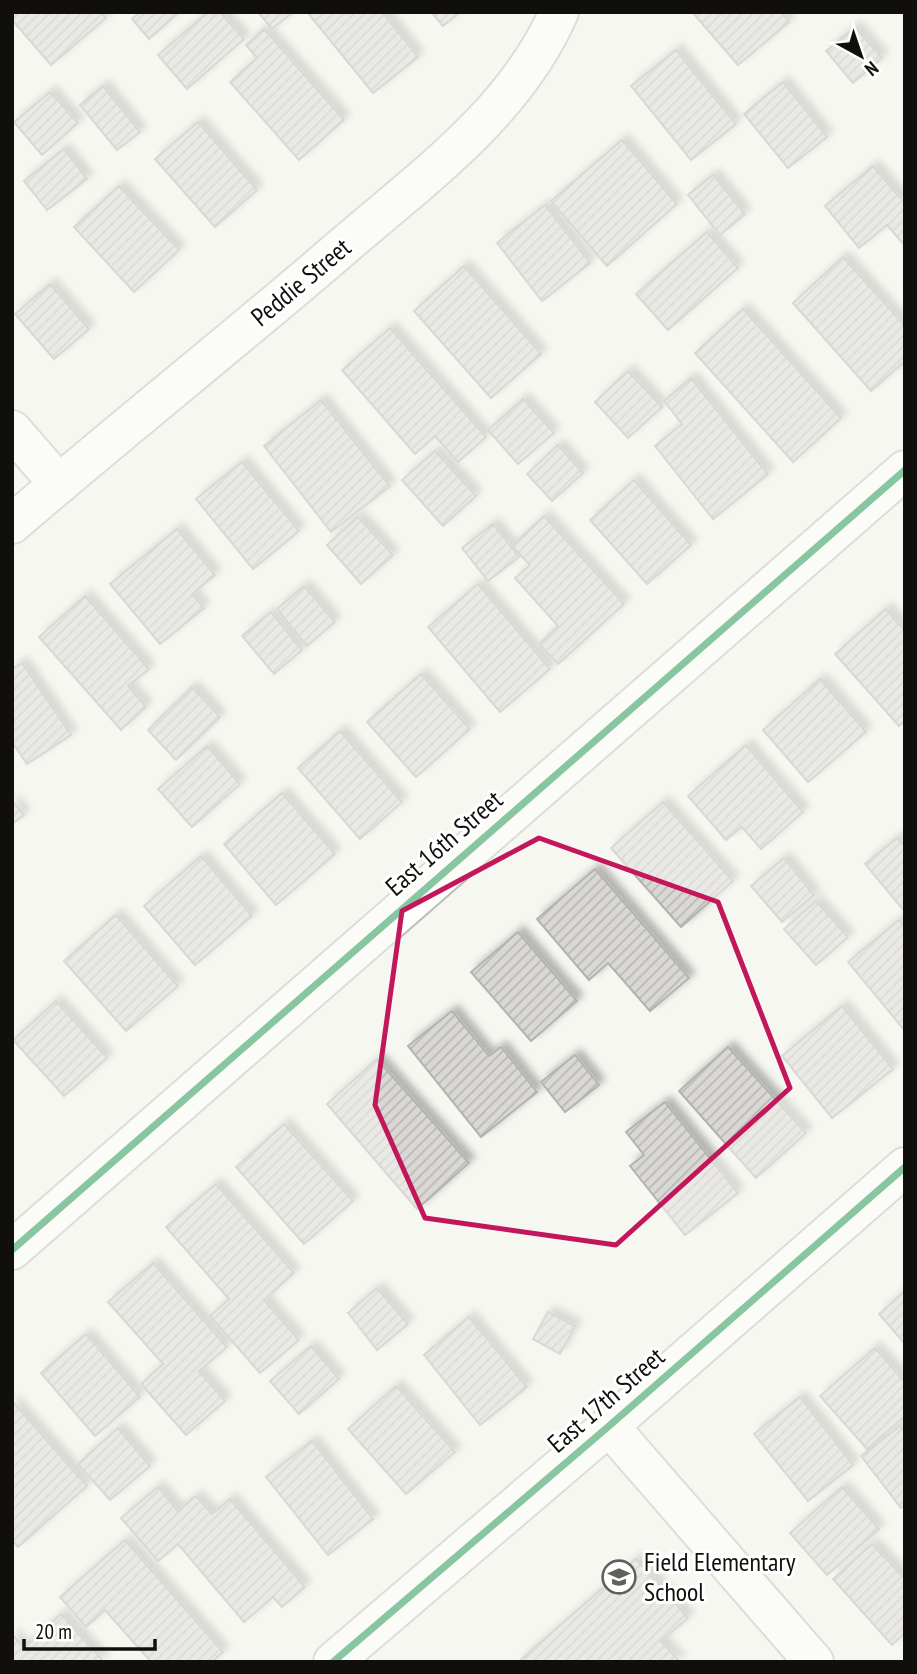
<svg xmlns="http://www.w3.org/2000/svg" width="917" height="1674" font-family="'PT Sans Narrow',sans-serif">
<defs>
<pattern id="building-hatch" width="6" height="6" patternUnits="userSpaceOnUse" patternTransform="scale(1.75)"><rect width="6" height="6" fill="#d9d8d5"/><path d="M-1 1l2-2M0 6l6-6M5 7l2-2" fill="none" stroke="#b9b8b6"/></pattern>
<filter id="shadow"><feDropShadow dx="6" dy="-6" stdDeviation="3.5" flood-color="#0004"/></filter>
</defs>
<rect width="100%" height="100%" fill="#f7f7f2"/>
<g fill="url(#building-hatch)" stroke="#b3b3af" stroke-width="2" filter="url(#shadow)">
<path d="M12 12H100L106 18 51 65 12 20Z"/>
<path d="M140 12H179L149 39 132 19Z"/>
<path d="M208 12H220L244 39 187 89 158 55Z"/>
<path d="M258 12H293L272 29Z"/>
<path d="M307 12H382L418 57 373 93Z"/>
<path d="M431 12H460L443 26Z"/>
<path d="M692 12H781L789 22 738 65Z"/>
<path d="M855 27 882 58 853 83 826 51Z"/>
<path d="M264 29 344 120 299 160 230 82 257 58 246 45Z"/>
<path d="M676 50 736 124 691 160 631 86Z"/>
<path d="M783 82 827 137 788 168 744 114Z"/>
<path d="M103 86 140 132 117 150 80 105Z"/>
<path d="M50 92 78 123 42 155 14 122Z"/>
<path d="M198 122 257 190 215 227 155 159Z"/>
<path d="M622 140 677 204 607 266 551 201Z"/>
<path d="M64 149 87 179 47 210 24 181Z"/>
<path d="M873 166 900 198 905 194V246L887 225 859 248 825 206Z"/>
<path d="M713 175 745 214 720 235 688 195Z"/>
<path d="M119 186 179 250 134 292 74 227Z"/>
<path d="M545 205 590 263 542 301 497 243Z"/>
<path d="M707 232 738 268 668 330 636 294Z"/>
<path d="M843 257 905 326V361L871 391 793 303Z"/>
<path d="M464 266 541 354 491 398 414 311Z"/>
<path d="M50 284 89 329 54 359 15 314Z"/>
<path d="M743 309 841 418 793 462 695 353Z"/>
<path d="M390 328 486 437 458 462 435 436 415 454 342 370Z"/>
<path d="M628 371 662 407 628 438 595 402Z"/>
<path d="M691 378 768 474 713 519 655 446 682 424 664 401Z"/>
<path d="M523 399 554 433 518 464 488 430Z"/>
<path d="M321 400 390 486 331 532 264 446Z"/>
<path d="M558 445 583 473 552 501 527 474Z"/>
<path d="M435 451 476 496 443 526 402 480Z"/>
<path d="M242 462 299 531 253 569 196 499Z"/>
<path d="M634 480 691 545 647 584 590 520Z"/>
<path d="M544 516 624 604 558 664 539 644 558 626 515 578 530 565 512 546Z"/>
<path d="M358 517 393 555 361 584 327 545Z"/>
<path d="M493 524 519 557 488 581 462 548Z"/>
<path d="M177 529 215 575 192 594 204 608 160 644 110 584Z"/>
<path d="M478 584 550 669 500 712 428 627Z"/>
<path d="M304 586 335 622 307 646 277 609Z"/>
<path d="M85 596 149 669 128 686 146 707 121 730 39 637Z"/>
<path d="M886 609 905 631V721L899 726 835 654Z"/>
<path d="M271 612 302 650 274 674 242 636Z"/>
<path d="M22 663 71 735 27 764 12 742V669Z"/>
<path d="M421 674 470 729 416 777 367 722Z"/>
<path d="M820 679 866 732 808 782 763 730Z"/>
<path d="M192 687 220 717 176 760 148 730Z"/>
<path d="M340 731 402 802 360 839 298 768Z"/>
<path d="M746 745 803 812 761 849 742 827 726 840 688 796Z"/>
<path d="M207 746 240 784 192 827 158 789Z"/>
<path d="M282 793 335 854 276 905 224 844Z"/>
<path d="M12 801 24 815 12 824Z"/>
<path d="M663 802 733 881 681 927 611 848Z"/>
<path d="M897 838 905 847V912L865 864Z"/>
<path d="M201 856 252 916 195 965 144 906Z"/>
<path d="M784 858 814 895 782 922 751 886Z"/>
<path d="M595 869 689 978 650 1011 608 963 589 980 537 919Z"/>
<path d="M816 901 848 937 816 965 784 929Z"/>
<path d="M116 915 178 986 126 1031 64 961Z"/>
<path d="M899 920 905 927V1031L848 962Z"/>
<path d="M518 932 577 1001 531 1041 471 972Z"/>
<path d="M56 1001 107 1058 64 1096 13 1040Z"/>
<path d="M842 1006 893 1069 832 1118 782 1056Z"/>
<path d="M452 1011 489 1056 501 1047 537 1092 481 1137 408 1046Z"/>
<path d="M728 1047 806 1133 756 1178 679 1091Z"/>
<path d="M575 1055 599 1085 565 1112 541 1082Z"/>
<path d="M377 1059 469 1163 417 1209 327 1104Z"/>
<path d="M665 1102 738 1193 685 1235 630 1166 644 1155 626 1132Z"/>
<path d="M284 1124 353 1201 304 1244 236 1167Z"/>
<path d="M216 1184 294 1273 264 1300 299 1340 260 1373 210 1316 229 1299 166 1227Z"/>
<path d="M153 1263 227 1347 199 1371 225 1401 186 1435 141 1384 163 1364 108 1302Z"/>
<path d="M377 1288 408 1324 377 1350 348 1313Z"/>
<path d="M905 1291V1344L879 1314Z"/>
<path d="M548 1312 575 1326 560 1354 533 1339Z"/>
<path d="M469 1317 527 1387 480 1425 424 1355Z"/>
<path d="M86 1334 140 1397 95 1436 41 1373Z"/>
<path d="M311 1346 339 1379 299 1414 270 1381Z"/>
<path d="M875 1348 905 1382V1416L867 1449 820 1396Z"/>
<path d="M396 1386 455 1452 406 1494 348 1429Z"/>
<path d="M800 1397 853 1465 808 1501 754 1434Z"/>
<path d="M12 1401 87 1486 18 1547 12 1540Z"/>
<path d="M900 1426 905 1432V1505L901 1508 861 1456Z"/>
<path d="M118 1428 150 1466 110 1500 78 1464Z"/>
<path d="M312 1441 373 1519 328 1555 266 1477Z"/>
<path d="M158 1487 178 1511 196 1496 212 1514 230 1499 305 1587 282 1607 273 1597 244 1622 178 1544 158 1561 121 1518Z"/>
<path d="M842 1487 879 1529 827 1575 790 1533Z"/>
<path d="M125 1540 223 1652 212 1662H151L105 1610 86 1627 60 1597Z"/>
<path d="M872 1544 905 1579V1633L892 1645 833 1579Z"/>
<path d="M636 1559 688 1618 661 1641 680 1662H518Z"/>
<path d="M61 1614 104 1662H12V1634L24 1648Z"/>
</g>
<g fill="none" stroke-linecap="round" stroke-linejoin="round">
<defs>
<g id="minor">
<path d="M12 430 59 484"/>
<path d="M12 524C122 429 236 339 346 244 425 176 516 111 559 12"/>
<path d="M12 1250 905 470"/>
<path d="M609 1426 814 1662"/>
<path d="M333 1662 609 1426 905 1167"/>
</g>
</defs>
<use href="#minor" stroke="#bdbdb9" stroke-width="42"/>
<use href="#minor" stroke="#fefefd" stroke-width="38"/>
<defs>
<g id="cycleway">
<path d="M12 1250 905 470"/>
<path d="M333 1662 609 1426 905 1167"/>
</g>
</defs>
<use href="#cycleway" stroke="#fff" stroke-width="11"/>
<use href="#cycleway" stroke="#00873e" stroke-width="7"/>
</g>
<path d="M0 0H917V1674H0ZM539 838 718 902 790 1088 616 1245 425 1218 375 1105 402 911Z" fill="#f7f7f2" fill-opacity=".55" fill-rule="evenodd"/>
<path fill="none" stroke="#c2185b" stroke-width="5" stroke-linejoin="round" d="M539 838 718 902 790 1088 616 1245 425 1218 375 1105 402 911Z"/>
<defs>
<symbol id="school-ring" viewBox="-11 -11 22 22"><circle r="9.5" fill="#fff" stroke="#61605c" stroke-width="1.5"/><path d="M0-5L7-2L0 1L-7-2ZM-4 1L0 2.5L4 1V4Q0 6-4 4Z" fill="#61605c"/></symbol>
</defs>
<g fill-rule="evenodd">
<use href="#school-ring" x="600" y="1558" width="38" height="38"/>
</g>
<g text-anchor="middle" stroke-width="6" stroke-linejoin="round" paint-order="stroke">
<g font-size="26" fill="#100f0c" stroke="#fff">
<text transform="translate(301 282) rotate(-40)" y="9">Peddie Street</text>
<text transform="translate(444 843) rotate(-41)" y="9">East 16th Street</text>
<text transform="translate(606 1400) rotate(-41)" y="9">East 17th Street</text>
</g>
<g font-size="26" fill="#100f0c" stroke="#fff" text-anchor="start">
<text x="644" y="1571">Field Elementary<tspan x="644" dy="30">School</tspan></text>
</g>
</g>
<rect width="917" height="1674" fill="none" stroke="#100f0c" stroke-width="28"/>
<g transform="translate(861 56) rotate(140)" stroke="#ffffff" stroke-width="5" paint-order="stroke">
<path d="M0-5L12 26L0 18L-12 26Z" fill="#100f0c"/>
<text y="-10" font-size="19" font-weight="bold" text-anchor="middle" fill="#100f0c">N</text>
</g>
<path d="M24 1639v10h131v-10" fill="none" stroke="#100f0c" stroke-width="3.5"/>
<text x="35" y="1639" font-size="21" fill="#100f0c" stroke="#ffffff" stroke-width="5" paint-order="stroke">20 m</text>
</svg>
